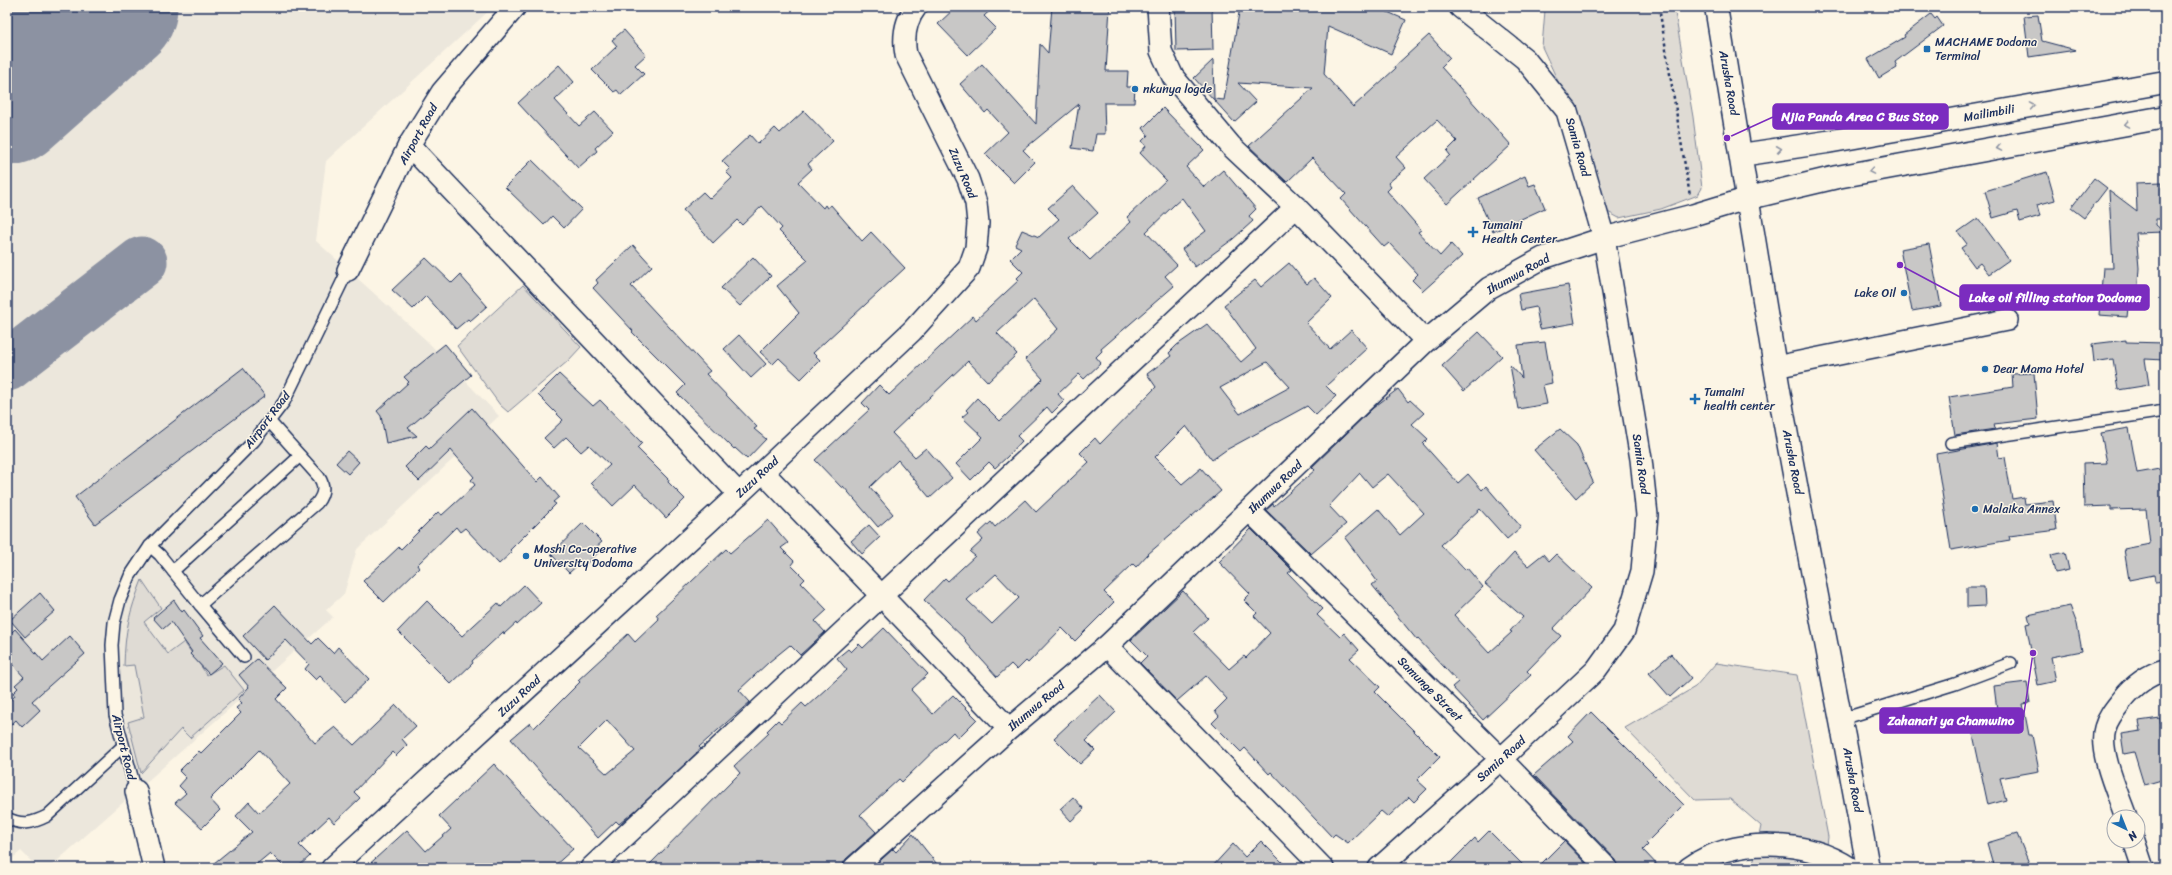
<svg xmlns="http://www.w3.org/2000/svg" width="2172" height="875" font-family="Sriracha,sans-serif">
<rect width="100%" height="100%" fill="#fcf5e5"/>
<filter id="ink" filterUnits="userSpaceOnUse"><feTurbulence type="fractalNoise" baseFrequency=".025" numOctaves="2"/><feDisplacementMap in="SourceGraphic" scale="8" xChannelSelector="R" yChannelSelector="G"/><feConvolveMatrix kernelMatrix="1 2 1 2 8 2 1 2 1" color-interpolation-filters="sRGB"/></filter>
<g filter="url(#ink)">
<path fill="#ece7dc" d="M7 7H493L326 161 316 241 427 341 499 416 357 549 344 594 326 610 333 617 49 868H38L21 851 7 863Z"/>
<g fill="#dfdbd4" stroke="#7d8599">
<path d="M1547 7H1674L1693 117 1702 188 1698 195 1661 209 1619 218 1606 211 1582 133 1542 47 1545 10Z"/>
<path d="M523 285 581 347 568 361 508 412 500 405 457 346Z"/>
<path d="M142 580 161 608 144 622 168 654 184 642 207 675 224 665 244 690 190 738 181 729 141 773 128 722 144 717 134 665 124 666C125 630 129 613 142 580Z"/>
<path d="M1716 663 1797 675 1828 837 1825 864 1830 868H1747L1753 864 1761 826 1730 799 1695 800 1625 728 1695 687Z"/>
</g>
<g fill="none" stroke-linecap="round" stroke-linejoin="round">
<path stroke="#8c92a2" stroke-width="51" d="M7 366 142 262"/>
<path stroke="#8c92a2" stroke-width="129" d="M7 101 113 7"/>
</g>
<g fill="#c8c7c6" stroke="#1b2f5e" fill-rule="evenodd">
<path d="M956 7H994L984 16 996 28 968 55 938 24Z"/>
<path d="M1052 7H1110L1106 71H1128L1127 87H1135L1134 103H1104L1105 134H1096L1093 151 1072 148 1079 104 1023 150 1035 162 1014 183 985 154 1008 132 988 110 985 113 960 84 982 64 1036 124 1040 44 1048 53Z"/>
<path d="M1175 7H1212L1213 50 1176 51Z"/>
<path d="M1240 7H1376L1406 20 1391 54 1328 26 1324 74 1353 107 1395 69 1394 67 1429 35 1450 58 1441 67 1511 145 1447 204 1424 179 1450 155 1447 151 1457 141 1437 120 1396 157 1406 168 1388 183 1391 187 1387 191 1421 230 1418 232 1440 256 1451 244 1462 256 1423 291 1412 280 1418 274 1389 243 1384 247 1357 217 1341 199 1346 194 1312 158 1287 182 1249 146 1313 88 1238 83 1256 102 1234 122 1194 78 1213 60 1214 99 1224 100Z"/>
<path d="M1931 14 1935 19 1937 17 1943 26 1895 62 1897 67 1879 78 1868 59 1905 37 1904 35Z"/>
<path d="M2038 15 2042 41 2076 50 2029 57 2024 16Z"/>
<path d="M624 30 646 55 635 65 644 74 621 95 617 90 614 92 592 70 617 46 612 40Z"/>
<path d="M559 65 574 82 555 100 579 126 595 112 613 131 595 148 597 151 578 168 518 103Z"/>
<path d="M1163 108 1204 150 1186 167 1204 187 1223 170 1256 209 1249 216 1253 221 1233 239 1195 267 1182 249 1206 231 1182 198 1174 205 1146 232 1177 265 1165 276 1174 286 1101 349 1102 351 1096 357 1101 363 1084 379 1079 374 1058 394 1064 401 1052 413 1047 407 1017 436 1022 441 1007 457 995 468 989 462 971 480 956 464 983 437 962 417 968 412 966 410 977 398 1000 421 1043 379 1025 359 1058 329 1034 299 997 333 1017 354 988 382 968 361 892 433 915 457 926 448 952 478 930 498 898 460 870 487 893 514 878 527 843 486 842 488 815 460 869 410 862 403 879 385 889 395 973 316 976 320 1019 280 1017 278 1023 272 1010 259 1021 248 1015 245 1022 230 1039 237 1059 219 1048 208 1073 186 1098 213 1069 239 1090 260 1131 222 1127 217 1166 180 1140 153 1146 146 1142 141 1148 135 1143 128Z"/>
<path d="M804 111 833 141 808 164 812 169 798 182 823 208 825 205 827 208 831 205 862 241 871 232 905 268 813 353 820 360 801 379 779 358 773 364 760 352 799 313 777 286 808 260 779 231 782 228 762 206 742 225 737 220 713 243 683 210 703 192 710 199 732 178 726 172 730 169 722 161 750 135 758 144 775 128 780 133Z"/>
<path d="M532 160 582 209 564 228 552 216 544 225 505 187Z"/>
<path d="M2047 172 2055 200 2037 205 2040 216 2020 222 2017 211 1993 218 1985 191Z"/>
<path d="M1525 176 1529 186 1535 184 1545 208 1493 232 1478 198Z"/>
<path d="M2094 178 2107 188 2084 218 2071 208Z"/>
<path d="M2162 182V187H2165V219H2156V225L2164 232 2136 233 2139 268 2137 298H2129L2127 317 2099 315 2103 268H2113L2109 190 2137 211 2136 183Z"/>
<path d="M1978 218 2009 260 1989 274 1980 263 1975 267 1961 248 1967 244 1958 232Z"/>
<path d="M1929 244 1941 306 1912 311 1900 249Z"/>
<path d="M633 245 652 266 631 286 710 371 706 374 757 427 754 429 766 439 747 459 735 448 734 449 677 393 685 385 632 332 633 331 593 288 598 283 596 280Z"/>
<path d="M753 257 771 276 740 306 721 288Z"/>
<path d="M426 258 452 283 460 275 487 306 470 321 468 319 456 329 426 296 413 309 392 290Z"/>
<path d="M1289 263 1307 284 1314 278 1332 298 1306 323 1330 349 1351 330 1367 348 1326 386 1336 396 1316 415 1307 406 1226 450 1212 460 1186 426 1155 457 1182 484 1201 468 1221 491 1148 554 1136 567 1133 564 1104 592 1114 602 1075 641 1062 628 1028 663 1026 661 1017 670 1011 664 997 677 965 641 966 640 924 600 945 578 948 581 975 556 970 552 983 540 978 534 991 522 995 527 1025 500 1036 512 1089 462 1080 453 1095 438 1100 444 1156 387 1147 374 1171 356 1169 353 1177 345 1207 324 1241 362 1256 349 1224 305 1255 280 1261 287ZM1267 362 1290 387 1240 414 1220 388ZM996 574 1019 598 992 624 967 600Z"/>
<path d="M1568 285 1575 323 1540 329 1536 307 1521 310 1518 294Z"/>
<path d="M1479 332 1502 356 1464 391 1442 366Z"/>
<path d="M739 335 766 364 751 378 724 349Z"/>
<path d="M2126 340V342L2165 343 2164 360 2145 359 2149 385 2118 390 2113 359 2094 362 2092 344Z"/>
<path d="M1545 342 1552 383 1543 385 1547 404 1518 409 1510 365 1522 378 1518 345Z"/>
<path d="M445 344 471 375 408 428 417 436 386 443 381 416 377 411 409 382 404 377Z"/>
<path d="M243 368 265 396 95 524 75 497Z"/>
<path d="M2034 373 2038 419 1994 424 1995 429 1955 435 1949 397 2013 387 2012 374Z"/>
<path d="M559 374 593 406 600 400 642 443 637 448 669 480 668 482 685 499 666 518 635 485 613 506 591 483 610 465 589 445 581 452 566 437 554 448 544 438 563 420 538 395Z"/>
<path d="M1398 389 1408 402 1410 400 1424 413 1412 424 1428 439 1423 444 1458 483 1468 474 1482 490 1486 486 1521 527 1507 539 1480 509 1441 545 1465 570 1467 568 1483 587 1454 615 1489 653 1512 632 1510 631 1523 617 1485 584 1514 553 1528 566 1543 554 1549 561 1556 554 1592 588 1553 629 1561 636 1527 671 1531 675 1483 720 1452 687 1458 682 1418 639 1417 640 1372 585 1377 581 1345 538 1378 509 1400 535 1424 513 1388 474 1372 487 1360 473 1329 506 1346 524 1311 554 1266 510 1273 504 1274 506 1315 470 1312 467 1373 408Z"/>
<path d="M472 408 537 482 542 477 559 497 553 502 556 504 510 550 512 552 499 564 465 528 460 532 456 527 417 565 419 568 384 602 363 581 399 547 401 549 438 512 442 515 475 485 471 480 474 477 451 450 419 481 405 467 426 446 429 449Z"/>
<path d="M2129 428 2137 473 2165 468V581L2155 582 2154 575 2129 580 2124 549 2150 544 2146 509 2111 510V506L2084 507 2083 464 2107 463 2101 433Z"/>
<path d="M1560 429 1577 445 1593 482 1576 498 1534 450Z"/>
<path d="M1997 443 1999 458 2005 457 2012 499 2024 497 2025 504 2053 501 2057 530 2009 536 2010 540 1951 550 1936 454Z"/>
<path d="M347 451 359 462 348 474 336 463Z"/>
<path d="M768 520 788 543 781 548 794 561 791 565 805 579 801 583 827 610 815 621 825 632 800 655 790 645 769 662 739 690 750 702 718 730 699 747 701 749 636 810 619 824 616 821 598 838 511 739 530 723 534 728 580 682 578 680 628 634 635 642 659 619 656 615 726 549 730 553ZM607 720 635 751 607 774 579 748Z"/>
<path d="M583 523 602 542 595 548 599 552 586 564 582 561 569 573 551 554Z"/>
<path d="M869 525 880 537 862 554 851 541Z"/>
<path d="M1251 529 1292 570 1288 573 1323 609 1317 615 1340 637 1344 633 1359 650 1350 658 1380 687 1375 692 1440 757 1417 780 1427 789 1414 802 1409 797 1388 817 1381 811 1348 843 1335 834 1332 837 1271 772 1269 774 1245 748 1241 752 1212 723 1219 716 1215 711 1227 699 1206 676 1177 701 1140 663 1147 656 1131 640 1183 591 1208 618 1193 632 1229 669 1244 656 1246 658 1270 633 1254 616 1257 613 1244 600 1250 594 1219 562Z"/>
<path d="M2065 552 2069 570 2055 573 2051 555Z"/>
<path d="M524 585 541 603 517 625 516 623 504 634 503 632 472 661 473 663 451 684 398 631 427 601 462 636 498 603 501 607Z"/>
<path d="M1967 587H1984L1985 606 1967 607Z"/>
<path d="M40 593 55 611 25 637 10 620Z"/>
<path d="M174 600 182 612 184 610 203 636 200 638 222 663 209 674 190 654 192 652 171 622 163 629 153 618Z"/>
<path d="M275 605 312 644 318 638 333 653 338 647 369 679 345 702 320 676 316 680 305 669 309 664 286 640 265 660 243 636Z"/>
<path d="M2070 606 2077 624 2082 651 2051 657 2056 681 2038 685 2026 624 2030 623 2028 615Z"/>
<path d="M884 628 928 674 911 690 933 714 953 695 977 719 958 738 953 732 902 782 899 779 860 815 876 832 846 859 842 868H646L740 773 734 766 769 733 767 731 778 720 781 723 802 703 806 707 847 670 837 658 848 649 851 652 859 644 863 648Z"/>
<path d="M15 629 43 661 70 636 85 654 32 701 40 710 22 727 16 720 7 728V703L15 696 13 693 18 688 15 685 24 677 7 658V637Z"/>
<path d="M1671 654 1691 678 1670 697 1649 673Z"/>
<path d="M257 659 287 688 276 699 315 743 335 727 354 745 396 705 416 726 402 739 407 745 396 756 392 752 354 792 360 798 334 823 329 817 299 845 310 856 297 868H285L270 853 252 868H208L252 832 236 816 249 802 259 813 290 784 259 750 210 799 220 810 202 828 175 803 186 793 179 786 186 778 179 771 199 751 201 753 241 713 236 708 242 703 238 699 249 687 239 675Z"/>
<path d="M2027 682 2030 703 2023 704 2029 735H2032L2039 771 2000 778 2006 800 1988 805 1971 725 1998 718 1994 686Z"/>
<path d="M1100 695 1116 712 1086 741 1095 750 1080 764 1054 738Z"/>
<path d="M1591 712 1684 805 1646 843 1648 845 1643 850 1660 868H1619L1616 860 1534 775 1573 741 1568 736Z"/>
<path d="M2160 718 2162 733H2165V779L2144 785 2134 752 2124 754 2121 734 2141 731 2139 721Z"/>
<path d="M494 764 573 849 552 868H365L407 830 426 851 451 829 439 816Z"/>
<path d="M1073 797 1084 809 1071 821 1060 809Z"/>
<path d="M1489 831 1526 868H1445L1475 838 1478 842Z"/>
<path d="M913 834 940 868H872L893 849 896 852Z"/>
<path d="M2017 834 2031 868H1994L1987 843Z"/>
<path d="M1261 841 1288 868H1211L1233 844 1245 857Z"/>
<path d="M1564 841 1590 868H1537Z"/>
</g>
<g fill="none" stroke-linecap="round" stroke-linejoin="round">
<defs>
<g id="lane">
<path d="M1951 443 2165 411"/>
<path d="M150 546 160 555 200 605 317 503C324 494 325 486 319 477L269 421"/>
<path d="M173 571 300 456"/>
<path d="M200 605 244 657"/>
<path d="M1842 719 1955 684 2011 663"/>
<path d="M136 791 115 715 112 645 114 623 120 600 130 576 150 546 254 441 284 402 348 270"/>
<path d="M7 818C22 826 33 823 47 816L123 746"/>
</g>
<g id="street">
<path d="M1158 7 1161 51 1173 77 1231 146 1296 207 1426 341"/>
<path d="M409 145 739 494"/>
<path d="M348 270 409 145 442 92 515 7"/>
<path d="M1775 367 2007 320"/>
<path d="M763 472 1009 729"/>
<path d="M1250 511 1501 759 1607 868"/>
<path d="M1107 646 1323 868"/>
<path d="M136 791 154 868"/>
<path d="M2126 817C2118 794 2098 751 2105 728 2108 717 2116 708 2123 699 2133 686 2149 674 2165 670"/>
<path d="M2134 841 2143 868"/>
<path d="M332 868 739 494 912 331 969 268 976 248 978 223 976 203 968 179 906 55C903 38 905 21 916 7"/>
<path d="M591 868 1296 207"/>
<path d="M854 868 1009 729 1107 646 1426 341 1489 288 1543 258 1604 238 1693 215 1749 198"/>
<path d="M1379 868 1501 759 1596 670 1624 631 1642 571 1647 515 1641 459 1604 238 1567 111 1525 59 1460 7"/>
<path d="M1689 868C1733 837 1805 838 1850 868"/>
</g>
<g id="secondary">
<path d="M1741 155 1827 142 2165 82"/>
<path d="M1749 198 1837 177 2165 117"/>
</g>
<path id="highway" d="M1716 7C1736 127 1755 247 1775 367 1803 534 1839 701 1868 868"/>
</defs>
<use href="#lane" stroke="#1b2f5e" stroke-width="14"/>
<use href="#street" stroke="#1b2f5e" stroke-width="24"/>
<use href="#secondary" stroke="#1b2f5e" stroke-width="25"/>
<use href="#highway" stroke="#1b2f5e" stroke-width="25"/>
<path stroke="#1b2f5e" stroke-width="2.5" stroke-dasharray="3 3" stroke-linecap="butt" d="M1659 7 1690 196"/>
<use href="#lane" stroke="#fcf5e5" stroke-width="11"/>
<use href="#street" stroke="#fcf5e5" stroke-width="21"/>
<use href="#secondary" stroke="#fcf5e5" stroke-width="22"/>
<use href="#highway" stroke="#fcf5e5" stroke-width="22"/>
</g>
<defs><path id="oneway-chevron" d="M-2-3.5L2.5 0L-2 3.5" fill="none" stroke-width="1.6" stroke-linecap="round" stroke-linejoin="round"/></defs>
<g stroke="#8c92a2">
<use href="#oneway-chevron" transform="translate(2032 106) rotate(-10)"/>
<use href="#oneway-chevron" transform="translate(2127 124) rotate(170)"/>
<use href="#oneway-chevron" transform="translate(1999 148) rotate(170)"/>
<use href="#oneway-chevron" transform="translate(1779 149) rotate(-8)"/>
<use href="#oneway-chevron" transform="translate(1871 171) rotate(170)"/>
</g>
</g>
<g fill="#1f6fb2" stroke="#fcf5e5" stroke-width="1.5">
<rect x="1923" y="45" width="8" height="8" rx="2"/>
<circle cx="1135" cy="89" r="4"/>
<path d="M1471 226h4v4h4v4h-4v4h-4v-4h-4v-4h4z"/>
<circle cx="1904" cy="293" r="4"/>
<circle cx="1985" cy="369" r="4"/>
<path d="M1693 393h4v4h4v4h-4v4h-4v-4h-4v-4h4z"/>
<circle cx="1975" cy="509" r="4"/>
<circle cx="526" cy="556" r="4"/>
</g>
<g text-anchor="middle" stroke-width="3" stroke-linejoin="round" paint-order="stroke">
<g font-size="12" fill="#1b2f5e" stroke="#fcf5e5" text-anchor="start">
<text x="1935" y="46">MACHAME Dodoma<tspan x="1935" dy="14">Terminal</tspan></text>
<text x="1143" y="93">nkunya logde</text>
<text x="1482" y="229">Tumaini<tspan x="1482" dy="14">Health Center</tspan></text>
<text x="1896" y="297" text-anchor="end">Lake Oil</text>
<text x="1993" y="373">Dear Mama Hotel</text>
<text x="1704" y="396">Tumaini<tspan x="1704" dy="14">health center</tspan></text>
<text x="1983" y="513">Malaika Annex</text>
<text x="534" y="553">Moshi Co-operative<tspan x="534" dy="14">University Dodoma</tspan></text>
</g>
<g font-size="12" fill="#1b2f5e" stroke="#fcf5e5">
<text transform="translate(1729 83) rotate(80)" y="4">Arusha Road</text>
<text transform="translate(1989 113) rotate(-10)" y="4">Mailimbili</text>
<text transform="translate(418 134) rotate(-61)" y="4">Airport Road</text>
<text transform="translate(1578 147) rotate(74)" y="4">Samia Road</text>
<text transform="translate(963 173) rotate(67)" y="4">Zuzu Road</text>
<text transform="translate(1518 274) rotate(-29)" y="4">Ihumwa Road</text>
<text transform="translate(267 420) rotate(-53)" y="4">Airport Road</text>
<text transform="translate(1793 462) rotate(79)" y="4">Arusha Road</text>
<text transform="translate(1641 464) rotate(82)" y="4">Samia Road</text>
<text transform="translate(757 477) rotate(-43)" y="4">Zuzu Road</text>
<text transform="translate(1275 487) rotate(-44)" y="4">Ihumwa Road</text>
<text transform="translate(1430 689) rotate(45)" y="4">Samunge Street</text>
<text transform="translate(519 696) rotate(-43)" y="4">Zuzu Road</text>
<text transform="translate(1036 706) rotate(-40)" y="4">Ihumwa Road</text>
<text transform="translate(124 747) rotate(76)" y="4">Airport Road</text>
<text transform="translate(1501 759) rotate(-42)" y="4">Samia Road</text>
<text transform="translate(1853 780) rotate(80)" y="4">Arusha Road</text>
</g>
</g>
<path fill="none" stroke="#7b2cbf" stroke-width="1.5" d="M1727 138L1773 117M1900 265L1960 297M2033 653L2023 720"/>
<g fill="#7b2cbf" stroke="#fcf5e5" stroke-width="1.5">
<circle cx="1727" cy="138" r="4"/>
<circle cx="1900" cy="265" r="4"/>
<circle cx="2033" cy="653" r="4"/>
</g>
<g fill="#7b2cbf" stroke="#7b2cbf" stroke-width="1.5">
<rect x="1773" y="104" width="175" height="25" rx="4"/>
<rect x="1960" y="285" width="189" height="25" rx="4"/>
<rect x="1880" y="708" width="143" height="25" rx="4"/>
</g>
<g font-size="13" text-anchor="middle" font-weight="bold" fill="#fff">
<text x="1860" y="121">Njia Panda Area C Bus Stop</text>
<text x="2055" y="302">Lake oil filling station Dodoma</text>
<text x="1951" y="725">Zahanati ya Chamwino</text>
</g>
<rect width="2172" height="875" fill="none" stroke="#fcf5e5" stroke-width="24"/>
<rect x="12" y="12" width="2148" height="851" fill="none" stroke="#1b2f5e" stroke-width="1.5" filter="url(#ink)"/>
<g transform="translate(2126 829) rotate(137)"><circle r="19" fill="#fcf5e5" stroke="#a2a6af"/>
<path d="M0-3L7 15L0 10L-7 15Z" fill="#1f6fb2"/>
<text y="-6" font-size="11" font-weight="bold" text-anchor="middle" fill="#1b2f5e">N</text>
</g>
</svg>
